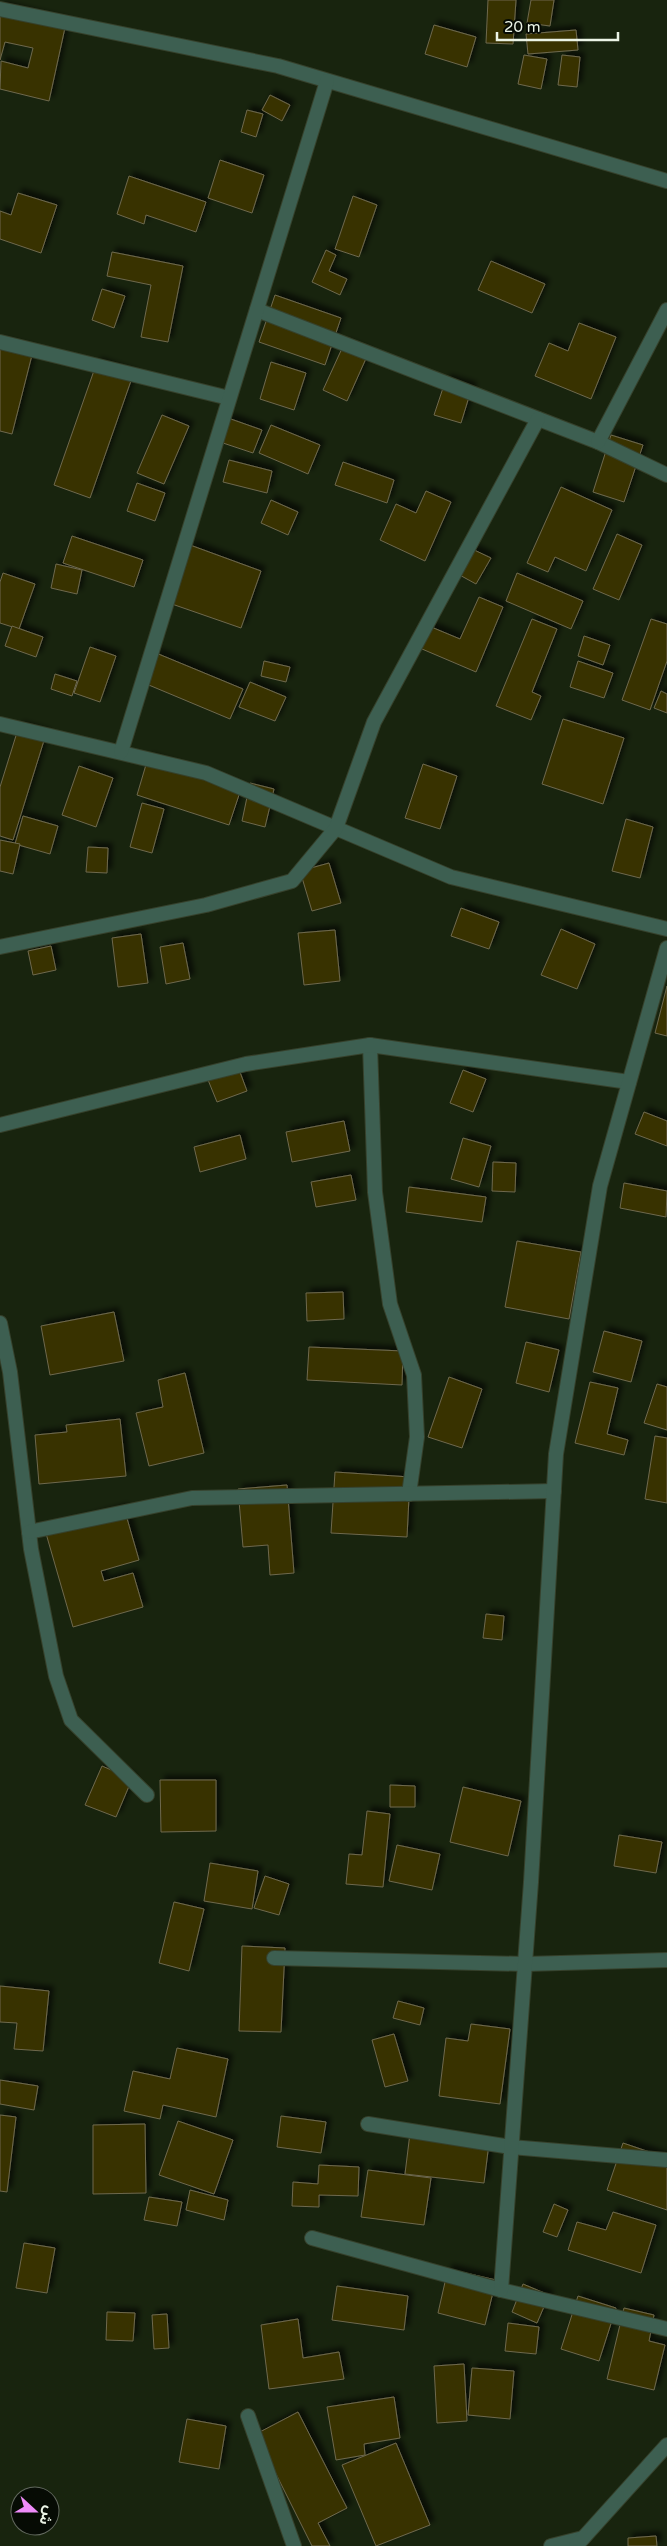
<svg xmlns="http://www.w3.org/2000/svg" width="667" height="2546" font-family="'Varela Round','Noto Sans Arabic',sans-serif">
<defs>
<filter id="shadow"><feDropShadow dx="4.5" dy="-4.5" stdDeviation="2.5" flood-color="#0009"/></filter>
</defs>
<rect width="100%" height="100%" fill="#18240e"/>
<g fill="#383002" stroke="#6e694d" filter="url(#shadow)">
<path d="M488 0H516L513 44 486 43Z"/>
<path d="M531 0H554L550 26 527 23Z"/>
<path d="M0 6 66 23 49 101 0 89 1 61 28 68 33 48 5 42 0 60Z"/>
<path d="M434 25 476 37 467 67 425 54Z"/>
<path d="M576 30 578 50 528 54 526 34Z"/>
<path d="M524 55 547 59 541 89 518 84Z"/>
<path d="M562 55 580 57 577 87 558 85Z"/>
<path d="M270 95 290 105 282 121 262 110Z"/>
<path d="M247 110 263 114 256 137 241 132Z"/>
<path d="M220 160 264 175 252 213 208 198Z"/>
<path d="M129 176 206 202 196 232 146 215 144 224 117 214Z"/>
<path d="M18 193 57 205 41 253 0 239V211L11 215Z"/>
<path d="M353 196 377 205 359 257 335 249Z"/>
<path d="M326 250 336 255 329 271 347 279 340 295 312 282Z"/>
<path d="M112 252 183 266 168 342 141 337 151 285 107 276Z"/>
<path d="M491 261 545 284 532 313 478 290Z"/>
<path d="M102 289 125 296 114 328 92 320Z"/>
<path d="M275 295 341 318 325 365 259 342Z"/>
<path d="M579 323 616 337 591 399 535 376 549 343 568 351Z"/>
<path d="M0 343 33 351 12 434 0 431Z"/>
<path d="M344 344 368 354 347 401 323 390Z"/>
<path d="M97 362 133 375 90 498 54 485Z"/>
<path d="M271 362 306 373 294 410 260 399Z"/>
<path d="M446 379 472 387 461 423 434 415Z"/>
<path d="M162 415 189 426 164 484 137 473Z"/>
<path d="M228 418 262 430 253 453 220 442Z"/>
<path d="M271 425 320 445 308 474 259 453Z"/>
<path d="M611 435 643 445 624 502 593 492Z"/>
<path d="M229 460 272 471 267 493 223 482Z"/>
<path d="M343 462 394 480 387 503 335 485Z"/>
<path d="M137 483 165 493 155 521 127 511Z"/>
<path d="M561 487 612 510 586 571 555 557 548 572 527 563Z"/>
<path d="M426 491 451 502 425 561 380 540 396 504 416 513Z"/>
<path d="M271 500 298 512 288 535 261 523Z"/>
<path d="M617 534 642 545 619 600 593 589Z"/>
<path d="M72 536 143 560 134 587 63 563Z"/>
<path d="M190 545 261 571 241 628 169 603Z"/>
<path d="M470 548 491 558 476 584 456 573Z"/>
<path d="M56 564 82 570 77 594 51 588Z"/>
<path d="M3 573 35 584 19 629 0 623V582Z"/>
<path d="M517 573 583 601 571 629 506 601Z"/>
<path d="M479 597 503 607 476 672 415 646 424 624 460 639Z"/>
<path d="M532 619 557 629 532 692 541 696 531 720 496 706Z"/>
<path d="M651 619 667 624V661L650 710 622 700Z"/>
<path d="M12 626 43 637 36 657 5 646Z"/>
<path d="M584 636 610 645 603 665 578 656Z"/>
<path d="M90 647 116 656 100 702 74 693Z"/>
<path d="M156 653 243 689 230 719 144 683Z"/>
<path d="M264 661 290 667 286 682 261 676Z"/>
<path d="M578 661 613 673 604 698 570 687Z"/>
<path d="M55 674 77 681 72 696 51 689Z"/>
<path d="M250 682 286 697 275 721 239 707Z"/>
<path d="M661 691 667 694V713L654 708Z"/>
<path d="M563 719 624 738 603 804 542 784Z"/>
<path d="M19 726 46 734 13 840 0 836V787Z"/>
<path d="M148 758 241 789 229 825 137 795Z"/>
<path d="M423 764 457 776 440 829 405 818Z"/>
<path d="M79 766 113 778 96 827 62 815Z"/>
<path d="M250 783 274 789 265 827 242 821Z"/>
<path d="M142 803 164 809 152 853 130 847Z"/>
<path d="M23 816 58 826 50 854 15 844Z"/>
<path d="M626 819 653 827 640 878 612 871Z"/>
<path d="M0 840 20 844 13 874 0 871Z"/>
<path d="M88 847 108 848 107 873 86 872Z"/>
<path d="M329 863 341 903 312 911 300 871Z"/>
<path d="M461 908 499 922 489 949 451 936Z"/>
<path d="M561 929 595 944 577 989 541 975Z"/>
<path d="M335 930 340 981 304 985 298 933Z"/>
<path d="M141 934 148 983 118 987 112 938Z"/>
<path d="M183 943 190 979 166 984 160 947Z"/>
<path d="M51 946 56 970 33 975 28 951Z"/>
<path d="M667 986V1036L655 1033Z"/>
<path d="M237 1064 247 1091 217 1102 206 1075Z"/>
<path d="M463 1070 486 1079 473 1112 450 1103Z"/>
<path d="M644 1112 667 1121V1146L635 1134Z"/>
<path d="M344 1121 350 1151 292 1162 286 1132Z"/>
<path d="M240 1135 246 1159 200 1172 194 1147Z"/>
<path d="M463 1138 491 1146 479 1187 451 1179Z"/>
<path d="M493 1162 516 1163 515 1192 492 1191Z"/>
<path d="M351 1175 356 1200 316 1207 311 1182Z"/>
<path d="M624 1183 667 1191 666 1217 620 1208Z"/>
<path d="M409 1187 486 1197 482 1222 406 1212Z"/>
<path d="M517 1241 581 1252 569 1319 505 1307Z"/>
<path d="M343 1292 344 1319 307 1321 306 1293Z"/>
<path d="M114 1312 124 1361 50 1375 41 1326Z"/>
<path d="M604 1331 642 1341 631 1382 593 1372Z"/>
<path d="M526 1342 559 1350 549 1392 516 1383Z"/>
<path d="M309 1347 403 1351 402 1385 307 1380Z"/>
<path d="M185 1373 204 1453 149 1466 136 1413 163 1407 158 1380Z"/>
<path d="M449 1377 482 1389 462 1448 428 1437Z"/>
<path d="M590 1382 618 1388 607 1434 628 1440 624 1455 575 1443Z"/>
<path d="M657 1384 667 1387V1430L644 1423Z"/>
<path d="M120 1419 126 1476 39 1484 35 1435 67 1432 66 1425Z"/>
<path d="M655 1436 667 1438V1503L645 1499Z"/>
<path d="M335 1472 410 1477 407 1537 331 1533Z"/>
<path d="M287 1485 294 1573 270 1575 268 1545 243 1547 238 1489Z"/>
<path d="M124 1508 139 1560 101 1571 104 1581 133 1573 143 1607 73 1627 45 1530Z"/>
<path d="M486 1614 504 1616 502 1640 483 1638Z"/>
<path d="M102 1766 132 1779 116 1817 85 1805Z"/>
<path d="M160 1780H216V1831L161 1832Z"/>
<path d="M390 1785 415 1786V1807H390Z"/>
<path d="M463 1787 521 1801 508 1856 450 1842Z"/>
<path d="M367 1811 390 1814 383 1887 346 1884 349 1854 362 1855Z"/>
<path d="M619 1835 662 1842 656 1873 614 1866Z"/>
<path d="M397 1845 440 1854 432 1890 389 1881Z"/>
<path d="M210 1863 258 1871 252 1909 204 1901Z"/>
<path d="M265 1876 289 1884 279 1915 254 1908Z"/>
<path d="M174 1902 204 1909 189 1971 159 1963Z"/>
<path d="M242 1946 285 1948 281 2032 239 2031Z"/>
<path d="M0 1986 49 1991 43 2051 14 2049 17 2023 0 2022Z"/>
<path d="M398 2001 424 2008 420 2025 393 2018Z"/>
<path d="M471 2024 510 2029 500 2104 439 2096 446 2038 468 2041Z"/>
<path d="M394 2034 408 2081 385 2087 372 2040Z"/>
<path d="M177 2048 228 2059 216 2117 163 2105 160 2119 124 2111 133 2071 170 2079Z"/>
<path d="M0 2080 38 2086 34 2110 0 2104Z"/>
<path d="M0 2115 16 2117 7 2192 0 2191Z"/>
<path d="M281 2116 326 2122 321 2153 277 2147Z"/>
<path d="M178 2121 233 2140 214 2194 159 2175Z"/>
<path d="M145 2124 146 2193 93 2194V2125Z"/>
<path d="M410 2133 489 2143 484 2183 405 2174Z"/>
<path d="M623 2143 667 2158V2210L607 2190Z"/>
<path d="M319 2165 359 2167 358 2196 319 2195V2207L292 2206 293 2182 318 2184Z"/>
<path d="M368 2170 431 2178 424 2225 361 2217Z"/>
<path d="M190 2190 228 2200 224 2220 186 2210Z"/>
<path d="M149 2197 182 2202 177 2226 144 2220Z"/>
<path d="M554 2204 568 2210 557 2237 543 2232Z"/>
<path d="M613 2212 656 2225 641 2273 568 2250 577 2222 606 2230Z"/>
<path d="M24 2243 55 2248 47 2293 16 2288Z"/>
<path d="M448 2269 496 2280 485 2325 438 2313Z"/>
<path d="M523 2284 549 2295 537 2323 512 2312Z"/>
<path d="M337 2286 408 2296 404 2330 332 2320Z"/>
<path d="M578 2296 616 2308 599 2361 561 2349Z"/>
<path d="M624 2308 654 2315 649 2341 665 2345 654 2390 607 2379Z"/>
<path d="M107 2312 135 2313 133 2341 106 2340Z"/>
<path d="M167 2314 169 2348 154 2349 152 2315Z"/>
<path d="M298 2319 303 2358 339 2352 344 2379 269 2389 261 2325Z"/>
<path d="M508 2323 539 2327 536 2354 505 2351Z"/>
<path d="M464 2364 467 2421 437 2423 434 2366Z"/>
<path d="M472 2368 514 2371 510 2419 468 2415Z"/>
<path d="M394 2397 400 2438 364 2444 365 2455 336 2460 327 2407Z"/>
<path d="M298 2412 347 2508 318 2523 330 2546H312L256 2434Z"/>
<path d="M187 2419 226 2426 219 2469 179 2462Z"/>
<path d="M396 2443 430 2525 376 2546 342 2465Z"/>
<path d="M656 2536 657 2546H628V2538Z"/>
</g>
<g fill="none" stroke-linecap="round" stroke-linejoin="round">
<defs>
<g id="minor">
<path d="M0 9 278 66 667 181"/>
<path d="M257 310 598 442 667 475"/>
<path d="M0 342 229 398"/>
<path d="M598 442 667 310"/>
<path d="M0 724 206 773 451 877 667 929"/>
<path d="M121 752 327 81"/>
<path d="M0 947 206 905 292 881 336 828 374 722 538 419"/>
<path d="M370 1045 375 1192 390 1304 414 1375 417 1437 409 1494"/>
<path d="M0 1125 246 1064 370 1045 629 1082"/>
<path d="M0 1323 10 1372 31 1549 56 1676 71 1720 147 1795"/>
<path d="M29 1532 192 1498 554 1491"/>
<path d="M274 1958 525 1964 667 1960"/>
<path d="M368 2124 511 2147 667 2160"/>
<path d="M312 2238 501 2290 667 2329"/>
<path d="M501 2290 531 1882 556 1454 600 1186 667 948"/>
<path d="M248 2416 294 2546"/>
<path d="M551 2546 583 2538"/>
<path d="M576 2546 667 2445"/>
</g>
</defs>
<use href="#minor" stroke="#36412c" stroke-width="16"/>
<use href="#minor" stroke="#3d5f51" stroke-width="14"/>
</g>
<g transform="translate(35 2511) rotate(111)"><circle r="24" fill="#060b04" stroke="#62685e"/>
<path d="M0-4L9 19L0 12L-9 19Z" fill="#ee8cf9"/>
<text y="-8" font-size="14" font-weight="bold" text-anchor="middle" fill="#ebf4e6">ش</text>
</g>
<path d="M497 32v8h121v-8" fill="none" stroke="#ebf4e6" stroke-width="2.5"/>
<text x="504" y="32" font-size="15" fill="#ebf4e6" stroke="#060b04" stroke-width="4" paint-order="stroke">20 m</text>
</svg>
